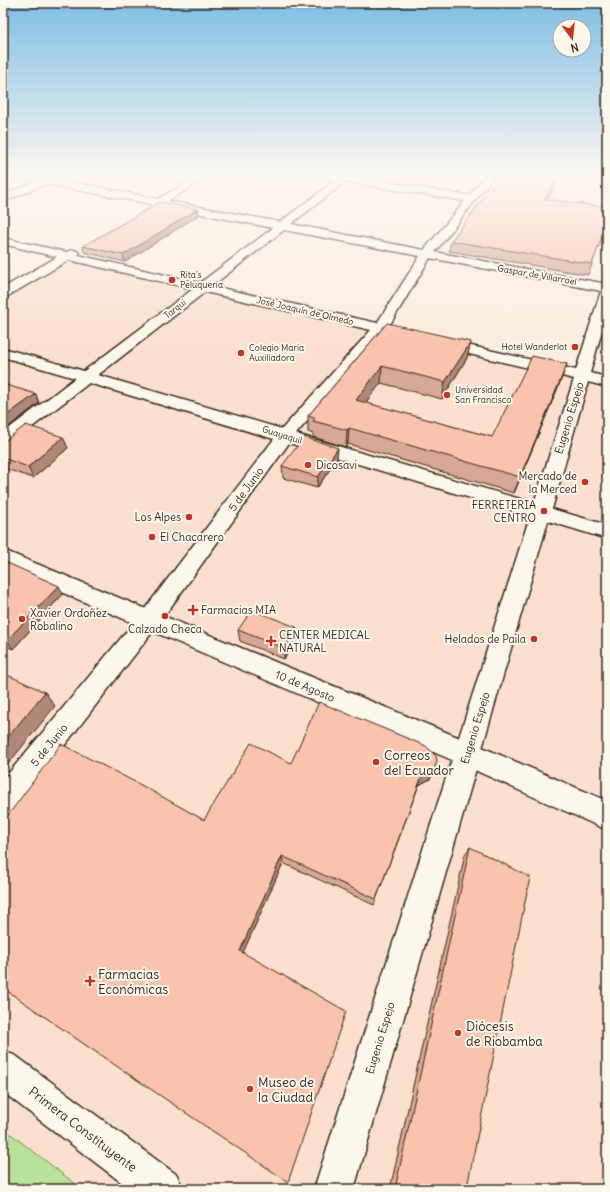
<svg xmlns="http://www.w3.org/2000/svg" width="610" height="1192" font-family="Delius,sans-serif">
<rect width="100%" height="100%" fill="#fbeddf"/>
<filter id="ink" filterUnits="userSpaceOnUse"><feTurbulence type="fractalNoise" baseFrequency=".025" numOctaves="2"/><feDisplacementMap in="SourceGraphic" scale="8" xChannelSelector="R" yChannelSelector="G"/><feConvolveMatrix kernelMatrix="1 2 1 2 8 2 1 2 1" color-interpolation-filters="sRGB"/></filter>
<g filter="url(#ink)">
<g fill="#fbe0d0">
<path d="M359 176H479L465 192Z"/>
<path d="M71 258 607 386V1189H3V297Z"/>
</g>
<path fill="#bae19c" stroke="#7a865d" d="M3 1128 82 1189H3Z"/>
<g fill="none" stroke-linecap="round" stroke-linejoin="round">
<defs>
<g id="minor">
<path d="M16 176 47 177 158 199 198 176H209L168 201 280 222 336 180 329 179 328 176H351L469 196 485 176H494L435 252 607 284V313L590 373 607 377V387L588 382 552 509 607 525V539L548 521 354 1189H314L530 516 289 443 157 626 13 812 3 816V780L141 614 274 439 89 383 9 445 3 446V433L75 378 3 357V348L84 371 193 289 69 260 8 296 3 297V288L57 257 3 244V238L66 252 73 250 77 251 79 253 78 255 200 283 273 228 161 206 155 208 151 207V204L46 184 3 202V195L35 182 17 178ZM345 182 465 201 424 250 291 224ZM284 230 420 256 377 323 212 286ZM430 258 601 291 576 370 441 339 436 340 434 343 436 346 574 379 534 503 296 434 384 333 392 335 397 334 399 331 397 328 389 326ZM205 292 371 330 282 429 98 375Z"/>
<path d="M599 176H607V180L600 178Z"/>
</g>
<g id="major">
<path d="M3 550 477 745 607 801V830L459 763 3 567Z"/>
<path d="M3 1051 16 1056 177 1175 183 1189H130L3 1092Z"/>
</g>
</defs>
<use href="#minor" stroke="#3b2a1e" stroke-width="3"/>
<use href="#major" stroke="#3b2a1e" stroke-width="3"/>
<use href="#minor" fill="#fbf7ec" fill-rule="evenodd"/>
<use href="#major" fill="#fbf7ec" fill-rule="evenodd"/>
</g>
<g fill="#d7a895" stroke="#3b2a1e">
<path d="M555 181 553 190 548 199 607 223 588 275 449 251 451 241Z"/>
<path d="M198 209 199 215 125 262 84 252 83 246Z"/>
<path d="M387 323 467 358 442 399 381 383 365 403 492 437 567 364 561 380 514 493 348 444 346 447 313 437V434L308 432V416Z"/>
<path d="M3 442 68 448 33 478 3 468Z"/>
<path d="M337 459 317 488 283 478 282 466Z"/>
<path d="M3 561 63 594 13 649 3 645Z"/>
<path d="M296 627 297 638 284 659 240 641 238 630Z"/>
<path d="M291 763 434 770 430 779 419 785 374 905 283 863 243 952 288 1182 204 820Z"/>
<path d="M470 847 467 1186 471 1189H390L465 854Z"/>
</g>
<g fill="#af8879" stroke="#3b2a1e">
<path d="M555 181 553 190 543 208 545 199Z"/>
<path d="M198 209 199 215 125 262 123 255Z"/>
<path d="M471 342 467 358 442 399 445 382Z"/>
<path d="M567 364 561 380 514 493 520 477Z"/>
<path d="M382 366 381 383 354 417 356 400Z"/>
<path d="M36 394 39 403 3 431V418Z"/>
<path d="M349 428 348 444 346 447 347 430Z"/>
<path d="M63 437 68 448 33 478 28 467Z"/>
<path d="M338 448 337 459 317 488 318 477Z"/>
<path d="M59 586 63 594 13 649 7 640Z"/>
<path d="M296 627 297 638 284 659V648Z"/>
<path d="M45 692 55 706 5 768 3 766V743Z"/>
<path d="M434 770 430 779 419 785 422 776Z"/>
<path d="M282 856 283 863 242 955 240 951Z"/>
</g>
<g fill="#fac3ad" stroke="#3b2a1e">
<path d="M500 176H519L555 181 545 199 607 207V223L592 264 451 241Z"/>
<path d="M160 202 198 209 123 255 83 246Z"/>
<path d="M387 323 471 342 445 382 382 366 356 400 492 437 532 356 567 364 520 477 349 428 347 430 313 421 315 418 308 416Z"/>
<path d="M3 384 36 394 3 418Z"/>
<path d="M26 425 63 437 28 467 3 458V442Z"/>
<path d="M304 437 338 448 318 477 282 466Z"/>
<path d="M3 561 59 586 7 640 3 639Z"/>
<path d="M252 610 296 627 284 648 238 630Z"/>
<path d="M3 673 45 692 3 743Z"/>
<path d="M319 702 426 746 436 756 437 761 434 770 422 776 376 899 282 856 240 951 346 1011 288 1182 84 1044 3 988V822L61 744 141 785 204 820 251 743 291 763Z"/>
<path d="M470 847 530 877 467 1187 470 1189H395Z"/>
</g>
</g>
<linearGradient id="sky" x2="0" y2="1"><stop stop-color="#7ebee5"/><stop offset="0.51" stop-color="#fdf7f1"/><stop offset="1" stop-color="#fdf7f1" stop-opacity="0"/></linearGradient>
<rect width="610" height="343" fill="url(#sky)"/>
<g fill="#c8321e" stroke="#fbf7ec" stroke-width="1.5">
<circle cx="172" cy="280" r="4"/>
<circle cx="575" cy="347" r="4"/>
<circle cx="241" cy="353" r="4"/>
<circle cx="447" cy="395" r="4"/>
<circle cx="308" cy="465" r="4"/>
<circle cx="585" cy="482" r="4"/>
<circle cx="544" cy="511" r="4"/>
<circle cx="189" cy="517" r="4"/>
<circle cx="152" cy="537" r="4"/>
<path d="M191 604h4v4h4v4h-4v4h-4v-4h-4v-4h4z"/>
<circle cx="165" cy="616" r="4"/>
<circle cx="22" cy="619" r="4"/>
<circle cx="534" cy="639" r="4"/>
<path d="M269 635h4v4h4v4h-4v4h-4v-4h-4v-4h4z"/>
<circle cx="376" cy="762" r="4"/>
<path d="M88 975h4v4h4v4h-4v4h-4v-4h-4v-4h4z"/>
<circle cx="458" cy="1033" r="4"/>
<circle cx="250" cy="1089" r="4"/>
</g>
<g text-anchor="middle" stroke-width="4" stroke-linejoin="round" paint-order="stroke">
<g font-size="9" fill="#3b2a1e" stroke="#fbf7ec" text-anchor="start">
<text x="180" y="278">Rita's<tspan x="180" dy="10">Peluquería</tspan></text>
<text x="567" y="350" text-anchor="end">Hotel Wanderlot</text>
<text x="249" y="351">Colegio María<tspan x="249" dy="10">Auxiliadora</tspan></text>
<text x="455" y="393">Universidad<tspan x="455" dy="10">San Francisco</tspan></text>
</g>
<g font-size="9" fill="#3b2a1e" stroke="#fbf7ec">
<text transform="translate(537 275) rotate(10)" y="3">Gaspar de Villarroel</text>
<text transform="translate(175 309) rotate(-38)" y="3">Tarqui</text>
<text transform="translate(305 311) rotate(13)" y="3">José Joaquín de Olmedo</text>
<text transform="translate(282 435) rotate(17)" y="3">Guayaquil</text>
</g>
<g font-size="11" fill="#3b2a1e" stroke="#fbf7ec">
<text transform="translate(569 418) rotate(-73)" y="4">Eugenio Espejo</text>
<text transform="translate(246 489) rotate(-54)" y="4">5 de Junio</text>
<text transform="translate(305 686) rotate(23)" y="4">10 de Agosto</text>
<text transform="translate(475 728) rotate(-73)" y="4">Eugenio Espejo</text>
<text transform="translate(49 745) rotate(-51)" y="4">5 de Junio</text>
<text transform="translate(380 1038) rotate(-73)" y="4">Eugenio Espejo</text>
</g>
<g font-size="11" fill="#3b2a1e" stroke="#fbf7ec" text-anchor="start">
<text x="316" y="469">Dicosavi</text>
<text x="577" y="480" text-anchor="end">Mercado de<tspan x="577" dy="13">la Merced</tspan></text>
<text x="536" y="509" text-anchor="end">FERRETERIA<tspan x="536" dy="13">CENTRO</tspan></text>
<text x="181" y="521" text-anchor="end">Los Alpes</text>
<text x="160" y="541">El Chacarero</text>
<text x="201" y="614">Farmacias MIA</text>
<text x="30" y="617">Xavier Ordoñez<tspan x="30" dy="13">Robalino</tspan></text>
<text x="165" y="633" text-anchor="middle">Calzado Checa</text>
<text x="279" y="639">CENTER MEDICAL<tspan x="279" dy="13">NATURAL</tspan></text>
<text x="526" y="643" text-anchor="end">Helados de Paila</text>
</g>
<g font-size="13" fill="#3b2a1e" stroke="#fbf7ec" text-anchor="start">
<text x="384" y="760">Correos<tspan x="384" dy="15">del Ecuador</tspan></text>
<text x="98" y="979">Farmacias<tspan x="98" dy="15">Económicas</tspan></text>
<text x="466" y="1031">Diócesis<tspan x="466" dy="15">de Riobamba</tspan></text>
<text x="258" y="1087">Museo de<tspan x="258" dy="15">la Ciudad</tspan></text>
</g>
<g font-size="13" fill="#3b2a1e" stroke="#fbf7ec">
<text transform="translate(83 1129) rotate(37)" y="5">Primera Constituyente</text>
</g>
</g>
<rect width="610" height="1192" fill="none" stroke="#fbf7ec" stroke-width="16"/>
<rect x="8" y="8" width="594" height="1176" fill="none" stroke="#3b2a1e" stroke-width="1.5" filter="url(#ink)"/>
<g transform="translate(572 38) rotate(165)"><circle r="19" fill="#fbf7ec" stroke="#aea59a"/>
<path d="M0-3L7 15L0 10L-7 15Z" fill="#c8321e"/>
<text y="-6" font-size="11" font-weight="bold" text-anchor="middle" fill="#3b2a1e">N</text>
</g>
</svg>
